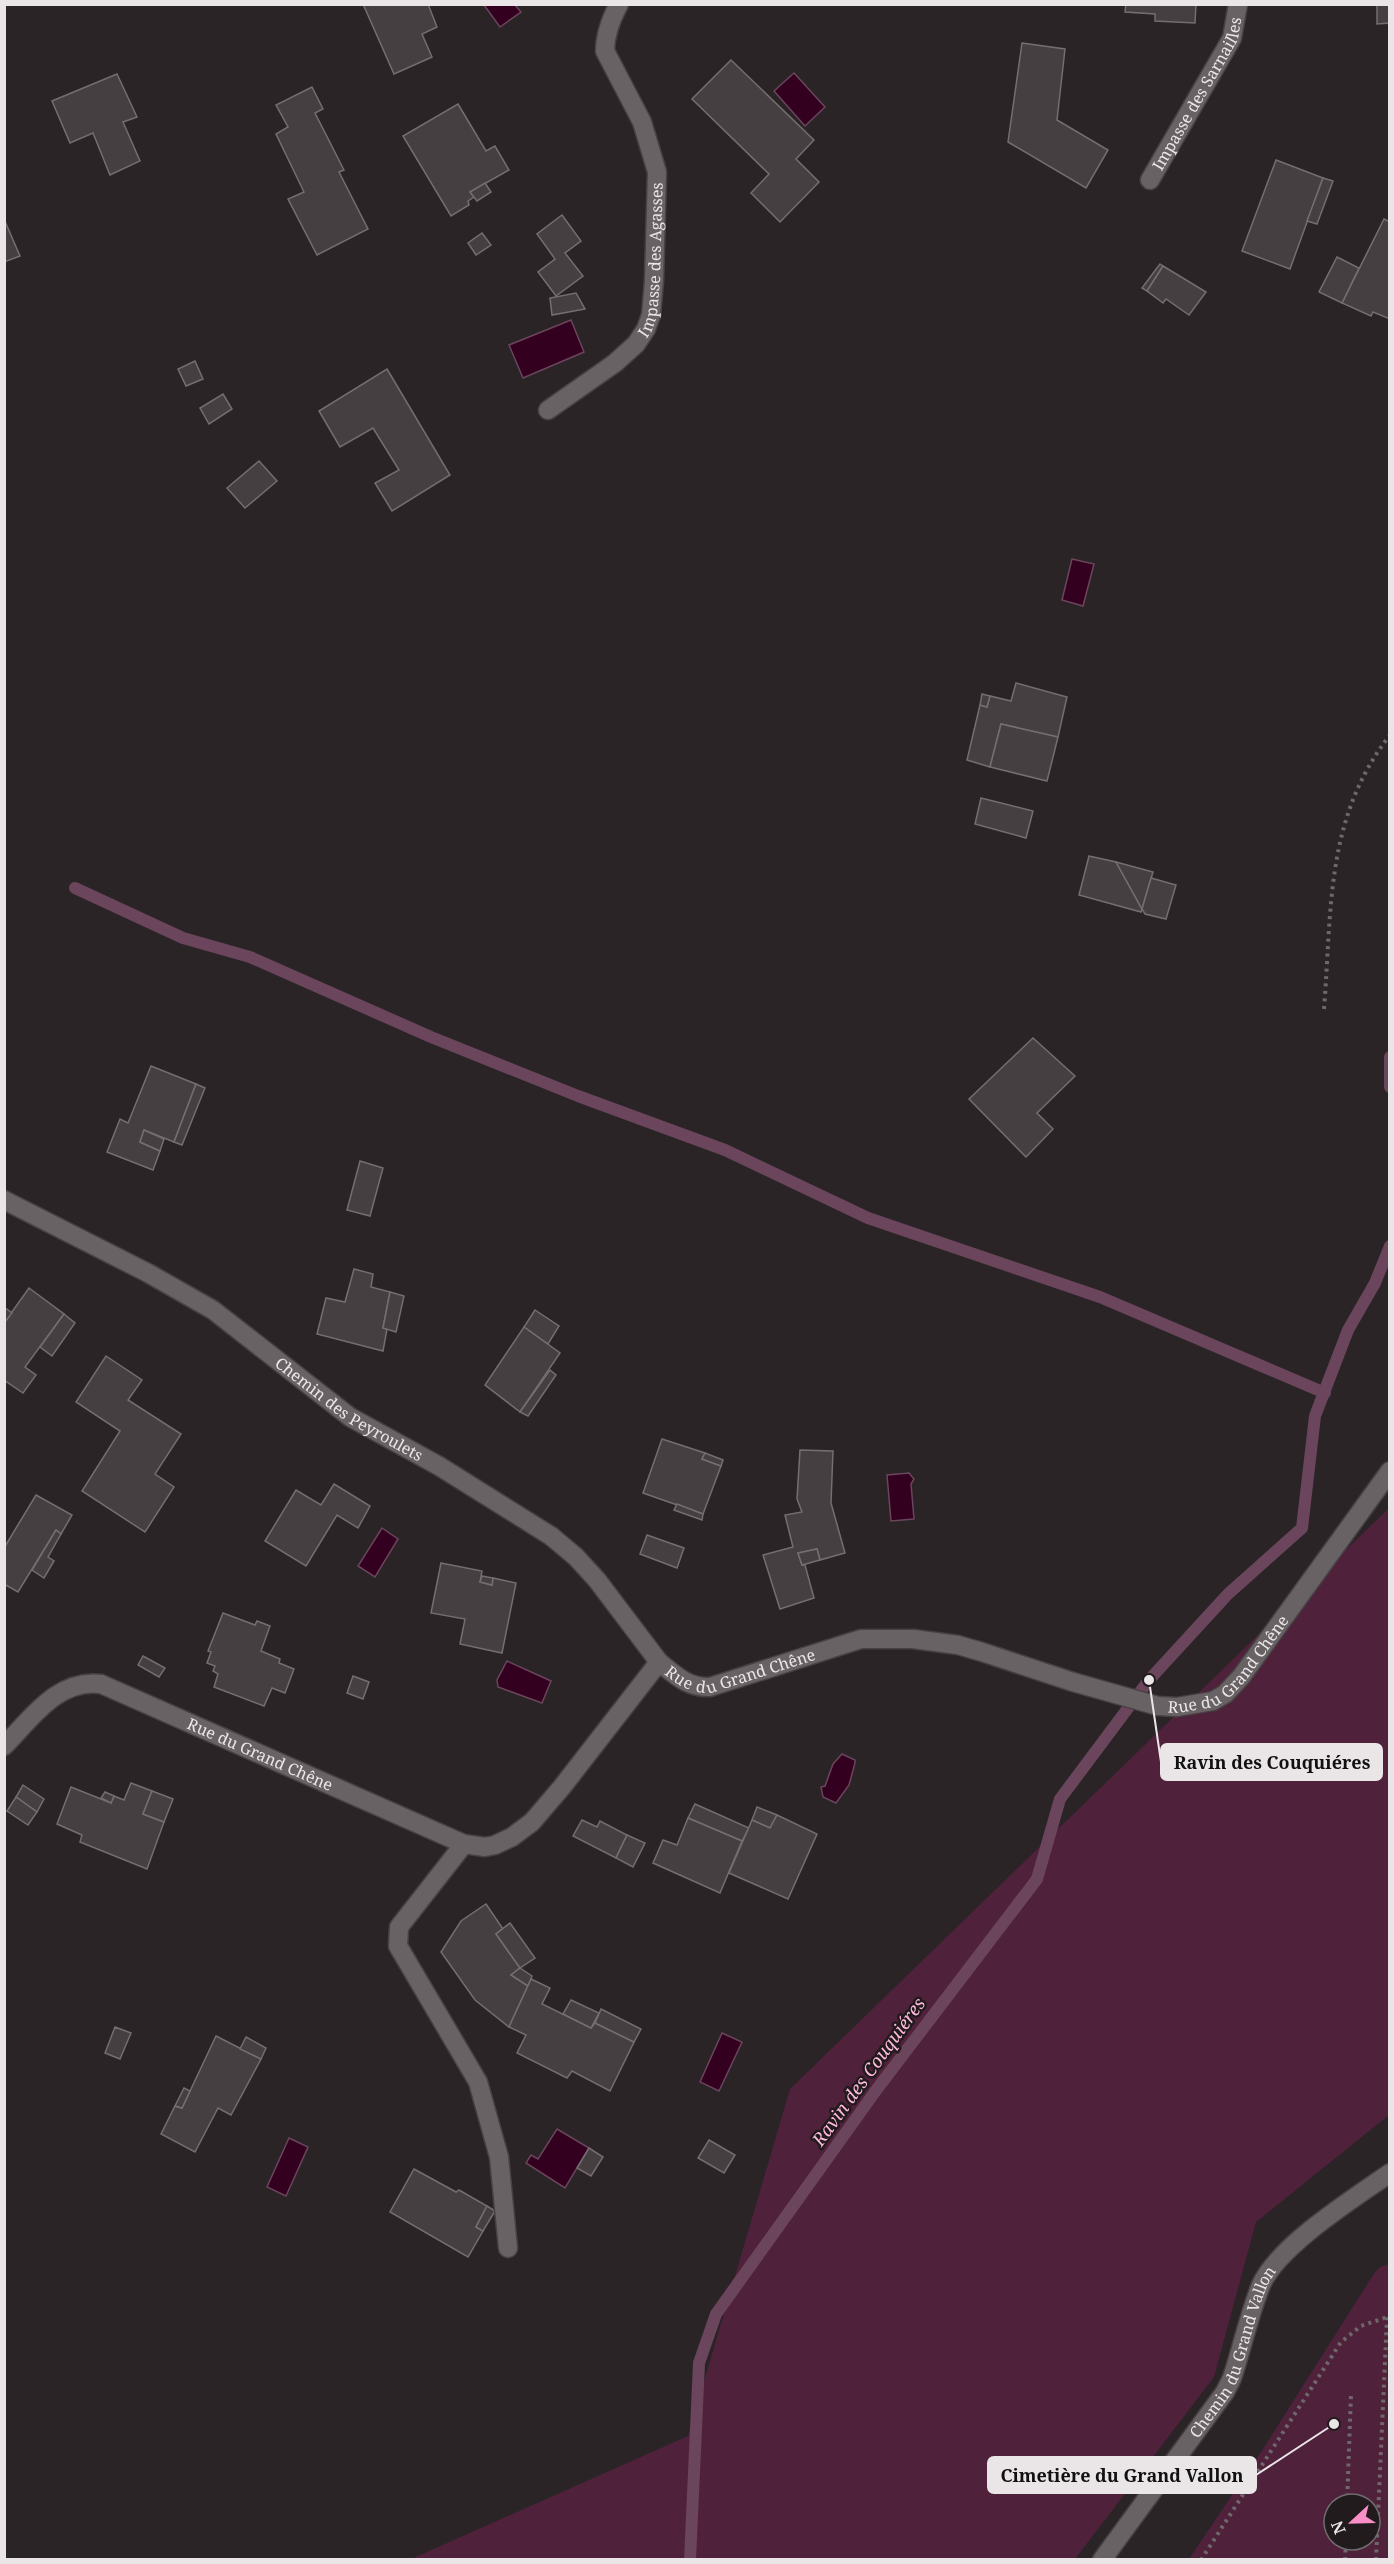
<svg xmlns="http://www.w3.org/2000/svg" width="1394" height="2564" font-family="'Noto Serif',serif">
<rect width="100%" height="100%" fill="#2a2427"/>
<g fill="#50213b" fill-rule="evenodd">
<path d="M1389 1508V2115L1256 2222 1214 2377 1075 2559 409 2560 688 2436 790 2089Z"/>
<path d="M1389 2264V2559H1189L1263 2449 1373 2275 1380 2267ZM1334 2504H1370V2540H1334Z"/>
</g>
<g fill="#33001f" stroke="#6a455b" stroke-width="1.5">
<path d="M484 5H515L521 12 500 27Z"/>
<path d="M794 73 825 107 805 126 774 91Z"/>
<path d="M571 320 584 352 523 378 509 345Z"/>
<path d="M1072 559 1094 564 1083 606 1062 600Z"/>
<path d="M909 1473 914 1479 911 1484 914 1519 891 1521 887 1475Z"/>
<path d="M382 1528 398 1539 375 1577 358 1566Z"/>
<path d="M507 1661 551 1681 542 1703 498 1687 497 1680Z"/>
<path d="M842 1754 855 1760V1763L849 1785 836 1803 823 1797 821 1787 825 1786 833 1764Z"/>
<path d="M722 2033 742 2042 719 2091 700 2082Z"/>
<path d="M557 2129 589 2148 565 2188 526 2163 531 2155 538 2159Z"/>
<path d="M289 2138 308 2147 286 2196 267 2187Z"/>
</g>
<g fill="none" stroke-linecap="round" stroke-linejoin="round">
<g stroke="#6a455b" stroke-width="12">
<path d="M75 888 183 938 250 957 431 1037 578 1096 725 1150 868 1218 1100 1297 1325 1393"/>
<path d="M1390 1057V1087"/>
<path d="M690 2560 699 2363 716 2314 877 2089 1037 1879 1060 1799 1149 1680 1228 1594 1302 1528 1315 1416 1348 1330 1375 1283 1390 1246"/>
</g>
</g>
<g fill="#463f42" stroke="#756d71" stroke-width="1.5">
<path d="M363 4H428L437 27 422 34 432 57 394 74Z"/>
<path d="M1126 4H1196L1195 23 1155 21V14L1125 12Z"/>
<path d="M1377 4H1390V23L1377 24Z"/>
<path d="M1022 43 1065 49 1057 120 1108 150 1086 188 1008 142Z"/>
<path d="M731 60 814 140 796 159 819 182 780 222 751 193 769 174 692 99Z"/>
<path d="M117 74 137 117 123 122 140 161 110 175 93 133 70 143 52 101Z"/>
<path d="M312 87 323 109 315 113 344 170 339 172 368 229 317 255 288 199 304 192 276 134 288 127 276 105Z"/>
<path d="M458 104 486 151 495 146 509 170 470 192 474 197 468 201 469 205 451 216 403 136Z"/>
<path d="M1276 160 1323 178 1290 269 1242 251Z"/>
<path d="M1323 178 1333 181 1317 224 1307 221Z"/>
<path d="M485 183 491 192 477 201 470 192Z"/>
<path d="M562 215 581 241 565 253 583 276 556 296 538 272 555 259 537 234Z"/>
<path d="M4 219 20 256 4 262Z"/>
<path d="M1384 219 1390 222V319L1373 312 1371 316 1342 303Z"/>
<path d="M482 233 491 245 476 255 468 243Z"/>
<path d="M1337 257 1359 268 1342 303 1319 292Z"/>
<path d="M1160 264 1163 266 1147 291 1142 288Z"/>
<path d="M1163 266 1206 292 1189 315 1166 299 1163 303 1147 291Z"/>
<path d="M576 293 585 309 552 315 550 298Z"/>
<path d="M195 361 203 379 186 386 178 369Z"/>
<path d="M387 369 450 475 392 511 375 483 399 470 373 428 340 447 319 411Z"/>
<path d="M223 394 232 409 209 424 200 408Z"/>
<path d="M259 461 277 481 245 508 227 488Z"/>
<path d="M1016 683 1067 697 1058 737 1001 724 990 767 967 760 980 705 987 707 990 696 1011 701Z"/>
<path d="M982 694 990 696 987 707 980 705Z"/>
<path d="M1001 724 1058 737 1047 781 990 767Z"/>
<path d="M981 798 1033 811 1026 838 975 824Z"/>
<path d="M1089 856 1116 862 1142 909 1141 912 1079 895Z"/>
<path d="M1116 862 1153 872 1142 909Z"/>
<path d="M1151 878 1176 885 1166 919 1145 914 1142 909Z"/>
<path d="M1033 1038 1075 1076 1037 1113 1053 1129 1026 1157 969 1099Z"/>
<path d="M151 1066 196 1084 174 1142 144 1130 140 1142 160 1151 153 1170 107 1152 120 1119 128 1123Z"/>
<path d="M196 1084 205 1088 182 1145 174 1142Z"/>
<path d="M144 1130 164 1139 160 1151 140 1142Z"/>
<path d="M360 1161 383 1168 370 1216 347 1210Z"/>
<path d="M354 1269 373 1274 371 1287 390 1292 383 1328 387 1329 383 1351 317 1334 326 1298 345 1302Z"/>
<path d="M29 1288 64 1314 25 1367 36 1375 23 1393 4 1380V1323Z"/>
<path d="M390 1292 404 1296 396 1332 383 1328Z"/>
<path d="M4 1307 12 1313 4 1323Z"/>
<path d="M535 1310 559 1326 548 1344 524 1327Z"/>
<path d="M64 1314 75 1323 52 1356 40 1347Z"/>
<path d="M524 1327 560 1353 520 1412 485 1385Z"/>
<path d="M106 1356 142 1380 128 1400 181 1434 155 1474 174 1487 145 1532 82 1491 120 1431 76 1402Z"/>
<path d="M550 1370 556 1375 528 1416 520 1412Z"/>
<path d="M662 1439 705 1453 702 1459 721 1466 703 1514 643 1493Z"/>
<path d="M800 1450 833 1451 831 1503 845 1553 820 1560 817 1549 798 1553 802 1565H805L814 1598 780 1609 763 1555 793 1547 785 1515 802 1512 797 1499Z"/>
<path d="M705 1453 723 1460 721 1466 702 1459Z"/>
<path d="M334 1484 370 1506 358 1528 337 1515 306 1566 265 1541 296 1490 321 1505Z"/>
<path d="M36 1495 72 1515 61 1534 56 1530 18 1592 4 1584V1548Z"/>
<path d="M677 1504 703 1514 702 1520 674 1510Z"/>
<path d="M56 1530 61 1534 48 1557 54 1561 44 1578 32 1570Z"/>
<path d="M647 1535 684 1548 677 1568 640 1554Z"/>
<path d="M817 1549 820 1560 802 1565 798 1553Z"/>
<path d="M441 1563 482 1571 480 1582 492 1585 493 1578 516 1583 502 1653 460 1644 465 1619 431 1613Z"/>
<path d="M482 1576 493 1578 492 1585 480 1582Z"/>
<path d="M223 1613 255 1625 257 1621 270 1626 261 1651 280 1659 279 1663 294 1669 285 1693 272 1688 264 1706 214 1687 218 1674 213 1671 215 1666 207 1663 211 1652 208 1651Z"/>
<path d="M143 1656 165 1668 159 1677 138 1665Z"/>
<path d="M353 1676 369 1682 363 1699 347 1693Z"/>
<path d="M131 1783 152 1791 143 1814 164 1822 147 1869 80 1842 82 1835 57 1824 71 1787 111 1803 114 1796 124 1800Z"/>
<path d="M23 1785 44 1799 37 1812 16 1797Z"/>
<path d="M152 1791 173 1799 164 1822 143 1814Z"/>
<path d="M105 1792 114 1796 111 1803 101 1798Z"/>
<path d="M16 1797 37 1812 28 1825 7 1811Z"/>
<path d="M695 1804 749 1828 742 1841 688 1818Z"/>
<path d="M757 1807 777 1815 770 1828 752 1820Z"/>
<path d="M777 1815 817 1834 788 1899 729 1873 752 1820 770 1828Z"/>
<path d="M688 1818 742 1841 720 1893 653 1863 663 1840 677 1845Z"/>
<path d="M582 1820 597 1827 600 1821 627 1835 616 1858 573 1836Z"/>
<path d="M627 1835 645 1843 633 1867 616 1858Z"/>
<path d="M486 1904 503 1929 496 1934 520 1968 511 1975 528 1986 509 2027 475 2000 441 1952 461 1921Z"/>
<path d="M510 1923 535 1958 520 1968 496 1934Z"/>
<path d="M520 1968 532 1976 528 1986 511 1975Z"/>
<path d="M531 1979 550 1988 542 2004 591 2028 595 2023 634 2042 610 2091 572 2071 567 2078 517 2053 526 2035 509 2027Z"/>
<path d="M571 2000 599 2013 591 2028 563 2014Z"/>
<path d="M601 2009 641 2029 634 2042 595 2023Z"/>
<path d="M115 2027 131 2033 120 2059 105 2053Z"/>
<path d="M216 2036 261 2059 231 2115 218 2108 195 2152 161 2134 175 2106 182 2108Z"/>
<path d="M246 2037 266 2048 261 2059 240 2049Z"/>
<path d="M184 2088 190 2091 182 2108 175 2106Z"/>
<path d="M709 2140 735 2155 724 2173 698 2158Z"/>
<path d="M589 2148 603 2157 591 2176 577 2168Z"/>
<path d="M414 2169 456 2192 459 2190 487 2206 476 2227 483 2231 468 2257 390 2212Z"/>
<path d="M487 2206 495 2211 483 2231 476 2227Z"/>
</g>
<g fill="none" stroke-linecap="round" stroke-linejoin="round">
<defs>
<g id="street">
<path id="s1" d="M1150 180 1232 38 1238 4"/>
<path id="s2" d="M548 410 615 363 636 344 646 329 651 315 654 281 657 172 642 122 605 51C605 34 611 19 619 4"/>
<path id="s3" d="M4 1200 148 1273 213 1310 350 1417 439 1466 551 1536 576 1557 597 1580 659 1662"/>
<path id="s4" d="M4 1746C31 1719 58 1678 101 1684L464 1844 485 1847 495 1845 512 1837 532 1822 562 1787 659 1662C675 1675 688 1688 710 1687L861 1639H913L958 1645 982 1652 1073 1682 1158 1706 1177 1707 1213 1701 1225 1694 1241 1677 1390 1471"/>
<path d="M464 1844 399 1927 398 1946 478 2082 499 2157 508 2248"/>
<path id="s5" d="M1102 2560 1225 2392 1232 2378C1242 2348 1249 2315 1261 2285 1278 2246 1354 2198 1390 2173"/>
</g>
</defs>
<use href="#street" stroke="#474144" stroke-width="21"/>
<g stroke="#6e686b" stroke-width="4" stroke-dasharray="3 4.5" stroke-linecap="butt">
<path d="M1324 1009C1332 909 1325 818 1390 735"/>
<path d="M1347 2504 1351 2394"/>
<path d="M1201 2560 1341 2342 1361 2326 1390 2316"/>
<path d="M1345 2560 1346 2540"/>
<path d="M1376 2560 1387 2317"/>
</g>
<use href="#street" stroke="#696265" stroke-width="18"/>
</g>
<g text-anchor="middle" stroke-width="5" stroke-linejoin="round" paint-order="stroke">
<g font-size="16" fill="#eae6e7" stroke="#211b1d">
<text dy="6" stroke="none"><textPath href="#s1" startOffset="99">Impasse des Sarnailles</textPath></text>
<text dy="6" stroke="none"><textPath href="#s2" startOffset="198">Impasse des Agasses</textPath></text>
<text dy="6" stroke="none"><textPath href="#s3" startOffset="405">Chemin des Peyroulets</textPath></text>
<text dy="6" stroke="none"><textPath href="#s4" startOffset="886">Rue du Grand Chêne</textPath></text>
<text dy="6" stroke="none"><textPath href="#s4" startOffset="1408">Rue du Grand Chêne</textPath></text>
<text dy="6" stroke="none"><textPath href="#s4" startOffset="294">Rue du Grand Chêne</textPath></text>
<text dy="6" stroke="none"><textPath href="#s5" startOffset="248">Chemin du Grand Vallon</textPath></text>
</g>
<g font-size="18" font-style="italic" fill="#feb9db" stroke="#211b1d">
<text transform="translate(869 2072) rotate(-54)" y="6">Ravin des Couquiéres</text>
</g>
</g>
<path fill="none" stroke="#eae6e7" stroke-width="2" d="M1149 1680L1161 1762M1334 2424L1256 2475"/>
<g fill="#eae6e7" stroke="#211b1d" stroke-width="2">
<circle cx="1149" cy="1680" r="6"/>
<circle cx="1334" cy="2424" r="6"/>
</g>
<g fill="#eae6e7" stroke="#eae6e7" stroke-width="2">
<rect x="1161" y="1744" width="221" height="36" rx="6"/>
<rect x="988" y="2457" width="268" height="36" rx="6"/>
</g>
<g font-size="18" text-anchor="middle" font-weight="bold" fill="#111">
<text x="1272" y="1769">Ravin des Couquiéres</text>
<text x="1122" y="2482">Cimetière du Grand Vallon</text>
</g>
<rect width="1394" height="2564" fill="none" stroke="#eae6e7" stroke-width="12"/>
<g transform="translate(1352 2522) rotate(248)"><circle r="28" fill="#211b1d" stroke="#716c6e" stroke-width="1.5"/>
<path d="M0-4.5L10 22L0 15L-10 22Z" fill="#fa8fc7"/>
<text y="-9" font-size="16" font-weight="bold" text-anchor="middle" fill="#eae6e7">N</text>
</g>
</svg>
